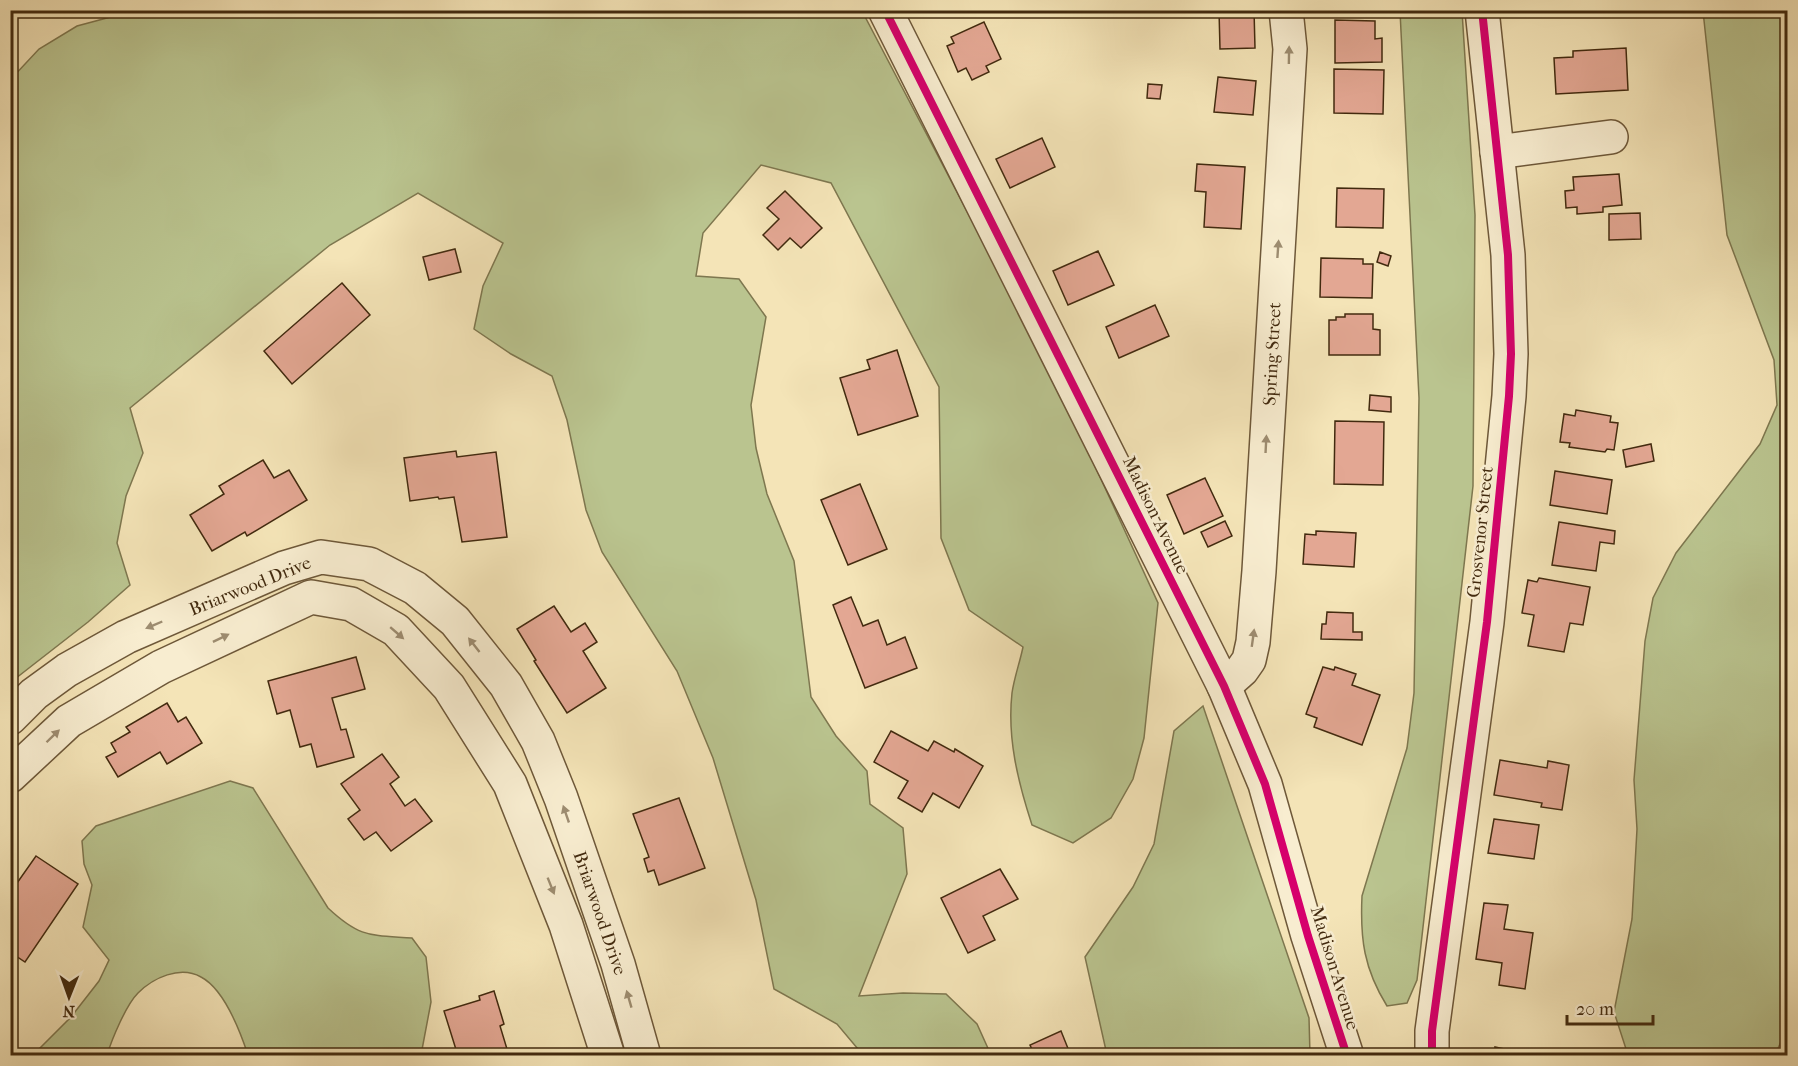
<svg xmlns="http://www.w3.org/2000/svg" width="1798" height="1066" font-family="'IM FELL French Canon',serif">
<rect width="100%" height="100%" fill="#f4e4b7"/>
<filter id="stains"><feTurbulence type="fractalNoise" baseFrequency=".00333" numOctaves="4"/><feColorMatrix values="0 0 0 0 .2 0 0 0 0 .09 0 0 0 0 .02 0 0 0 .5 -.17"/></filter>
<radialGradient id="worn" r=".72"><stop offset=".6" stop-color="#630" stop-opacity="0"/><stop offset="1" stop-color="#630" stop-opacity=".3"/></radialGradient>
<g fill="#bac48f" stroke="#7e774f" stroke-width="1.5">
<path d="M133 11H862L1055 379 1158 603 1144 738 1133 779 1111 818 1073 843 1032 825C1018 782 1007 738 1012 693 1014 678 1020 662 1023 647L969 610 941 538 939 387 831 183 761 165 703 233 696 276 739 279 766 317 751 405 756 448 767 494 794 561 811 697 836 736 867 771 870 804 903 828 907 874 859 996 903 993 946 994 977 1024 991 1055H863L837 1024 774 989 756 900 713 758 677 671 602 552 586 510 567 420 552 376 511 354 474 329 483 286 503 243 418 193 330 245 130 408 143 453 126 496 117 543 130 585 88 622 11 682V79L39 49 77 26Z"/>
<path d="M1400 11H1462L1475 215 1473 486 1417 980 1407 1003 1387 1006C1364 969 1360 939 1362 896L1407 748 1414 693 1419 398Z"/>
<path d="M1703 11H1787V1028L1775 1055H1628L1614 1012 1632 919 1637 829 1634 780 1645 641 1653 598 1676 553 1760 444 1777 405 1774 360 1727 235Z"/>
<path d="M1203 706 1309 1018 1310 1055H1107L1085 957 1133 887 1154 844 1174 731Z"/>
<path d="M230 781 253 788 328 908C360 938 370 935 412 938L426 957 431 1002 421 1055H248C240 1031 224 989 201 977 180 965 153 978 138 993 126 1005 112 1039 107 1055H33L71 1017 99 981 109 960 83 927 92 885 84 864 82 841 96 826Z"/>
</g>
<g fill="#e3a793" stroke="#422a0f" stroke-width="1.5">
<path d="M1219 10H1254L1255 48 1220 49Z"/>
<path d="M1335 20 1375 21V39L1382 38V62L1335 63Z"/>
<path d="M984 22 1001 59 986 66 989 72 972 80 966 68 958 72 947 46 954 43 951 37Z"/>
<path d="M1626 48 1628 90 1556 94 1554 58 1573 57V51Z"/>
<path d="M1334 69 1384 70 1383 114 1334 113Z"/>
<path d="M1218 77 1256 81 1253 115 1214 112Z"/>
<path d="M1148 84 1162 85 1160 99 1147 98Z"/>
<path d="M1042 138 1055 167 1010 188 996 159Z"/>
<path d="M1197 164 1245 167 1241 229 1204 227 1206 192 1195 191Z"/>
<path d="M1619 174 1622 205 1603 207V212L1577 214V207L1566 208 1565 191 1574 190 1573 177Z"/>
<path d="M1337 188 1384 189 1383 228 1336 227Z"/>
<path d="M785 191 822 228 801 248 790 238 778 250 763 235 779 219 767 208Z"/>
<path d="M1640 213 1641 239 1609 240V214Z"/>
<path d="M455 249 461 272 429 280 423 257Z"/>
<path d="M1098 251 1114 285 1068 305 1053 271Z"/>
<path d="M1380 252 1391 256 1388 266 1377 262Z"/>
<path d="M1321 258 1363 259V264H1373L1372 298 1320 297Z"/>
<path d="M342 283 370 315 292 384 264 351Z"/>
<path d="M1155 305 1169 336 1119 358 1106 327Z"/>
<path d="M1345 314H1373V329L1380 330V355H1329V320H1336V317H1345Z"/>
<path d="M897 350 918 416 858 435 840 378 870 369 867 360Z"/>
<path d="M1370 395 1391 397V412L1369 410Z"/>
<path d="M1576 410 1611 416 1610 422 1618 423 1614 450 1607 449 1605 452 1569 447 1570 443 1560 442 1564 414 1575 416Z"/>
<path d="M1335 421 1384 422 1383 485 1334 484Z"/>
<path d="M1651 444 1654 461 1626 467 1623 450Z"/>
<path d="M456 451 457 457 496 452 507 537 462 542 454 497 439 499 438 497 410 501 404 458Z"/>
<path d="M263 460 274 478 289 470 307 500 247 536 245 532 212 551 190 515 224 494 219 486Z"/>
<path d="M1555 471 1612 480 1607 514 1550 505Z"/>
<path d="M1205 478 1223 516 1184 534 1167 495Z"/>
<path d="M860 484 887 549 848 565 821 500Z"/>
<path d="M1225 521 1232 536 1208 547 1201 532Z"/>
<path d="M1559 522 1615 531 1614 544 1600 542 1596 571 1552 565Z"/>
<path d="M1316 531 1356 533 1354 567 1303 564 1305 534 1316 535Z"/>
<path d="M1539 578 1590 587 1583 625 1570 623 1564 652 1528 646 1534 615 1522 613 1528 580 1537 582Z"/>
<path d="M851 597 863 626 878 620 887 645 905 637 917 668 865 688 833 605Z"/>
<path d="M554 606 571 632 585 623 597 642 583 651 606 688 567 713 534 661 536 660 517 629Z"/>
<path d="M1327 612 1353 613V632H1362V640L1321 639 1322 624H1326Z"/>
<path d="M356 657 365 689 332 698 341 730 346 729 354 757 317 767 311 744 300 747 290 710 277 714 268 681Z"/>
<path d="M1323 667 1334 670 1335 667 1356 674 1352 685 1380 695 1362 745 1314 727 1317 718 1306 714Z"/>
<path d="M167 703 178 722 186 717 202 743 167 764 160 752 118 777 106 757 116 752 111 743 130 732 126 727Z"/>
<path d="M891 731 928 751 934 741 954 752 955 749 983 766 959 808 933 793 922 812 898 798 908 781 874 762Z"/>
<path d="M382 754 399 777 390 784 405 806 415 799 432 821 391 851 376 832 364 840 348 819 360 810 341 784Z"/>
<path d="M1500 760 1547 768 1548 761 1569 765 1562 810 1541 807 1542 803 1494 795Z"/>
<path d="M679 798 705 868 659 885 654 870 648 872 644 859 649 857 633 814Z"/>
<path d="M1494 819 1539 825 1534 859 1488 853Z"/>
<path d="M36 856 78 884 25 962 10 952V893Z"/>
<path d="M1000 869 1018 899 983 916 995 940 968 953 941 898Z"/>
<path d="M1484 903 1508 905 1504 929 1533 933 1525 989 1499 985 1502 963 1476 959Z"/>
<path d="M494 991 504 1024 500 1026 507 1049 498 1052 499 1056H458L444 1011 480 1000 479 996Z"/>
<path d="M1061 1031 1071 1056H1035L1030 1045Z"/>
<path d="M1495 1047 1533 1055V1056H1494Z"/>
<rect x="188" y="1049" width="23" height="7"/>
</g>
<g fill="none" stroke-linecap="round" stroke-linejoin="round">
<defs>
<g id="minor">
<path d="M885 10 1224 686 1265 784 1308 936 1347 1056"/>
<path d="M1497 152 1611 137"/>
<path d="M1224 686 1242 670 1249 660 1253 642 1259 571 1290 49 1286 10"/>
<path d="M10 718 34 694 67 670 126 637 284 568 321 557 369 564 415 588 455 621 506 685 538 741 561 798 618 964 644 1056"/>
<path d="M10 776 69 721 161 667 311 597 351 604 396 630 449 687 510 784 566 925 608 1056"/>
<path d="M1432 1056V1031L1487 622 1509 396 1511 354 1508 255 1482 10"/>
</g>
</defs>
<use href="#minor" stroke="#6e5839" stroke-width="36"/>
<use href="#minor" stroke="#f8edd0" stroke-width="33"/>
<defs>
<g id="cycleway">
<path d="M885 10 1224 686 1265 784 1308 936 1347 1056"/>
<path d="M1432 1056V1031L1487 622 1509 396 1511 354 1508 255 1482 10"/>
</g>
</defs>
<use href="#cycleway" stroke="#f8edd0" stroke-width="11"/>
<use href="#cycleway" stroke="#d6006c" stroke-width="8"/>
</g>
<defs><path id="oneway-solid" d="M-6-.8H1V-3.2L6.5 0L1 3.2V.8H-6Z" transform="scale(1.5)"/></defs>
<g fill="#9d8c70">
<use href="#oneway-solid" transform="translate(1289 55) rotate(-89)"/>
<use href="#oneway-solid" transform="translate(1278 249) rotate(-86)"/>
<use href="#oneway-solid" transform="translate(1266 444) rotate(-87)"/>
<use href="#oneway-solid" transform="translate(154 625) rotate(157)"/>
<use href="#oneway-solid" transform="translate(397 633) rotate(41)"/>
<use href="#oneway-solid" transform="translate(221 638) rotate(-26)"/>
<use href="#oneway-solid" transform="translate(1253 638) rotate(-82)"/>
<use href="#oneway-solid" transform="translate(474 645) rotate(-128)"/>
<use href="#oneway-solid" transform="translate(53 736) rotate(-44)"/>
<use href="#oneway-solid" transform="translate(566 814) rotate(-109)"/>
<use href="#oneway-solid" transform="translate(551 886) rotate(68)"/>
<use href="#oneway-solid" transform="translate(629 999) rotate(-106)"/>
</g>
<g text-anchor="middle" stroke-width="5" stroke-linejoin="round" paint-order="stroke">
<g font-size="18" fill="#422a0f" stroke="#f8edd0">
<text transform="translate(1272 354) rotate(-87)" y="6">Spring Street</text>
<text transform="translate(1156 515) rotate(64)" y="6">Madison Avenue</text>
<text transform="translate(1480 532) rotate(-84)" y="6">Grosvenor Street</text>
<text transform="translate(250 586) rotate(-22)" y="6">Briarwood Drive</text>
<text transform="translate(600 913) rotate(71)" y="6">Briarwood Drive</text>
<text transform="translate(1335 968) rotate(73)" y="6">Madison Avenue</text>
</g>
</g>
<rect width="1798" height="1066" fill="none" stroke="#f4e4b7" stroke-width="36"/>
<rect x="12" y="12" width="1774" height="1042" fill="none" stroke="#422a0f" stroke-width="3"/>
<rect x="18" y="18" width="1762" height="1030" fill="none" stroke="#422a0f" stroke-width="1.5"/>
<g transform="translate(69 997) rotate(181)" stroke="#f8edd0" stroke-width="4.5" paint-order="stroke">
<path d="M0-4.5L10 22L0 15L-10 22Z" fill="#422a0f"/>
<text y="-9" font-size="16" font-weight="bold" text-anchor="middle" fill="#422a0f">N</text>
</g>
<path d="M1567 1015v9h86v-9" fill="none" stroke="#422a0f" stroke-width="3"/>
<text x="1576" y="1015" font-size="18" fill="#422a0f" stroke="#f8edd0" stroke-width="4.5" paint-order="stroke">20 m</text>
<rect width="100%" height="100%" filter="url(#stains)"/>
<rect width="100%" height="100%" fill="url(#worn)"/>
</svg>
